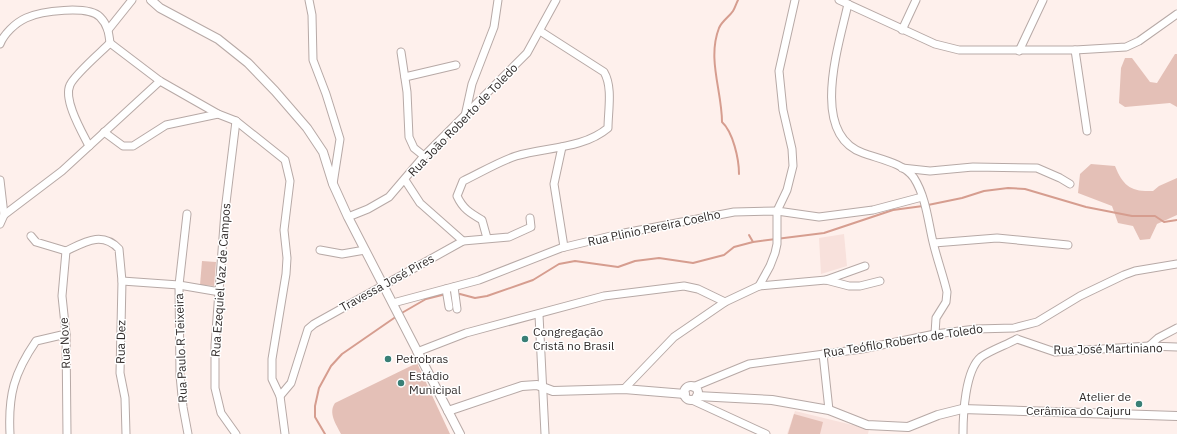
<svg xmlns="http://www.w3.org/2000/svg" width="1177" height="434" font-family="'IBM Plex Sans',sans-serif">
<rect width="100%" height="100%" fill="#fef0ec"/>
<g fill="#f8e1dc">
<path d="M844 234 847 266 821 274 819 238Z"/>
<path d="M795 411 869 429 868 434H787Z"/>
</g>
<g fill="#e4c0b7">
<path d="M1175 54H1177V107L1170 103 1125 107 1119 103 1121 68 1125 58H1132L1150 82 1157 83Z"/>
<path d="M1091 164 1115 166C1123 186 1131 192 1153 191L1159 186 1177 178V215L1157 224 1150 239 1140 240 1133 226 1118 223 1112 206 1078 193 1080 174Z"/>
<path d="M202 261 216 262 214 286 200 285Z"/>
<path d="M417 363 450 434H341C336 424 328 413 335 403Z"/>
<path d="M794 414 823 422 820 434H788Z"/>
</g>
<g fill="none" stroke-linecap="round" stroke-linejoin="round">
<g stroke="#d69d8f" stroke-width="2">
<path d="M738 0C736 4 735 8 733 11 729 17 722 21 719 28 707 59 722 91 722 122 733 132 739 159 739 174"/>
<path d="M928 205 962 198 984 191 1008 188 1025 189 1086 207 1132 216H1155L1164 222 1177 220"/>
<path d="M749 235 753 242"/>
<path d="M400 314 426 299 442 295 460 294 475 298 487 296 533 280 559 264 575 261 618 267 635 261 659 258 693 263 724 255 734 247 753 242 824 233 893 210 923 206"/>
<path d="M325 434 315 417V406L319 388 331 366 342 354 397 316"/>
</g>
<defs>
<g id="minor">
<path d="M309 0 312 15 313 60 326 94 340 139 333 184"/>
<path d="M839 0 935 44 959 50H1075L1126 47 1139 41 1177 14"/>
<path d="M848 4C839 45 809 134 863 153 879 159 904 163 914 178 926 197 928 221 933 242 937 259 943 275 947 292L946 302 936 318 935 334"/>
<path d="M108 30 132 0"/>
<path d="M902 30 916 0"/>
<path d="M110 43 160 81 218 114 236 121 285 160 290 181 284 230 287 258 286 274 272 359V379L280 396 285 434"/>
<path d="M0 44C4 34 15 23 26 18 41 11 88 5 100 17 108 25 109 34 110 43"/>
<path d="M1075 50 1087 131"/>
<path d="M1019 51 1043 0"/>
<path d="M401 52 407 92 409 137 414 148 424 156"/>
<path d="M405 77 456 65"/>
<path d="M465 116 472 84 494 27 498 0"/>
<path d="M104 132 123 146H133L166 125 218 114"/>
<path d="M89 146C82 132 63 100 70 85 74 75 101 52 110 43"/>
<path d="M562 147 554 184 564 247"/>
<path d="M902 168 930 171 973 167 1037 168 1060 178 1070 184"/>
<path d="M0 180 4 215 0 224"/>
<path d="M405 180 420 203 463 241"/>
<path d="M187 214 179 285 180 375 183 407 188 434"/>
<path d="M4 215 62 171 160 81"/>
<path d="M348 217 368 209 389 197 424 156 527 53 556 0"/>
<path d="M31 236 36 242 66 251C85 242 102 231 119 249L122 281 120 373 125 398 126 434"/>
<path d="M487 238 482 220C470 213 463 209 457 196L463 181C480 173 498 162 516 156 546 147 583 149 608 128 608 111 613 87 604 72L540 31"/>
<path d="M934 243 997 238 1068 245"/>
<path d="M320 250 342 254 365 250"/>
<path d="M66 251 62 296 66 334 67 434"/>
<path d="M826 280 865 266"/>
<path d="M122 281 179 285 220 292"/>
<path d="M759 286 770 266 775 253 777 244V211L787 190 793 166 792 149 783 110 779 71 795 0"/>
<path d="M454 287 457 309"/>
<path d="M446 289 449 307"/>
<path d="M393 303 479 280 561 248 619 234 734 212 777 211 819 217 873 210 922 197"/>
<path d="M539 315 545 434"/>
<path d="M1017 339 1055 352 1149 346 1177 347"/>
<path d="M1149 346 1158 338 1177 328"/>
<path d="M417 352 466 333 604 296 684 286 698 289 725 302"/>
<path d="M823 354 829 410"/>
<path d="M693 387 749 364 862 349 935 334 976 329 1014 328 1037 322 1080 296 1124 275 1135 271 1177 264"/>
<path d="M624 389 674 337 725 302 759 286 826 280 849 286H860L880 281"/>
<path d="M280 396 291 383 308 329 314 324 463 241 509 237 531 227 530 218"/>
<path d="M692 400 766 434"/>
<path d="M10 434C8 395 14 373 36 341L66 334"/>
<path d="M236 434 221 413 215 388V345L225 211 236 121"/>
<path d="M963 434C963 415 965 370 981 357 991 350 1006 345 1017 339"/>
</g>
<g id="tertiary">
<path d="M151 0 160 8 218 39 248 63 275 91 307 128 323 152 333 184 348 217 460 434"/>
<circle cx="691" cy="393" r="7"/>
<path d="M697 396 772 400 829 410 867 425 908 427 938 415 962 409 1177 416"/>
<path d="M448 411 522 386 537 385 553 391 624 389 685 394"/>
</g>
</defs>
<use href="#minor" stroke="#b7a9a6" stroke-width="9"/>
<use href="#tertiary" stroke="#b7a9a6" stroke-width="10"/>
<use href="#minor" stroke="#fff" stroke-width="7"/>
<use href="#tertiary" stroke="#fff" stroke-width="8"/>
</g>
<g fill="#397f76" stroke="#fff" stroke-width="1.5">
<circle cx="525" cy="339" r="4"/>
<circle cx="388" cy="359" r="4"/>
<circle cx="401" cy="383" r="4"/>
<circle cx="1139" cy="404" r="4"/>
</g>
<g text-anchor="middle" stroke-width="3" stroke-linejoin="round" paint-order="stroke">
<g font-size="12" fill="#302b2a" stroke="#fff">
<text transform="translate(463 120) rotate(-46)" y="4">Rua João Roberto de Toledo</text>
<text transform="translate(654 228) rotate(-12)" y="4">Rua Plinio Pereira Coelho</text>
<text transform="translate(221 280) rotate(-86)" y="4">Rua Ezequiel Vaz de Campos</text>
<text transform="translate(387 283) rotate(-29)" y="4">Travessa José Pires</text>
<text transform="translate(903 341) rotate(-9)" y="4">Rua Teófilo Roberto de Toledo</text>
<text transform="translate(121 342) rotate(-89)" y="4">Rua Dez</text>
<text transform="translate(65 343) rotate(-93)" y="4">Rua Nove</text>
<text transform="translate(181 348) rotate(-92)" y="4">Rua Paulo R Teixeira</text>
<text transform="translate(1108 349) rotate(-1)" y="4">Rua José Martiniano</text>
</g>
<g font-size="12" fill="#302b2a" stroke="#fff" text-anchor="start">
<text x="533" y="336">Congregação<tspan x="533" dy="14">Cristã no Brasil</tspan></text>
<text x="396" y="363">Petrobras</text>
<text x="409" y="380">Estádio<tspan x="409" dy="14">Municipal</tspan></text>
<text x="1131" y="401" text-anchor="end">Atelier de<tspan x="1131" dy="14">Cerâmica do Cajuru</tspan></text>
</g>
</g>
</svg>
